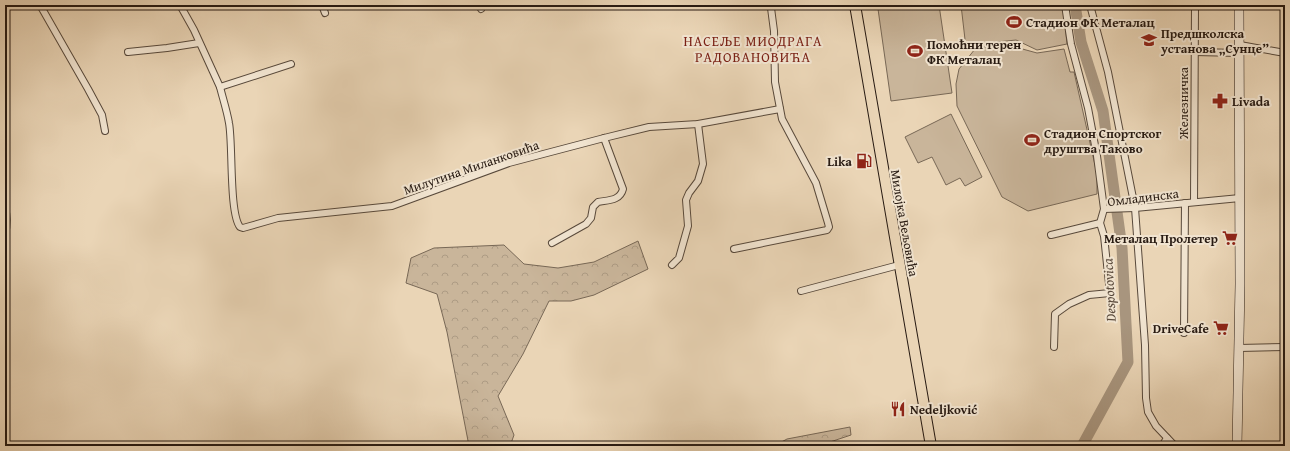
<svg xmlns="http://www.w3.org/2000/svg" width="1290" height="451" font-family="'Gentium Book Plus',serif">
<defs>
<pattern id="forest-crowns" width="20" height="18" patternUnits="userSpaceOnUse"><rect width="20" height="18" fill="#c9b59a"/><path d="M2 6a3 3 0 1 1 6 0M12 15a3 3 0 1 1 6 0" fill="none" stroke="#ad9b84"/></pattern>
</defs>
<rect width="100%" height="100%" fill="#ead5b6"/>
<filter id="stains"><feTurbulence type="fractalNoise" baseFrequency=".005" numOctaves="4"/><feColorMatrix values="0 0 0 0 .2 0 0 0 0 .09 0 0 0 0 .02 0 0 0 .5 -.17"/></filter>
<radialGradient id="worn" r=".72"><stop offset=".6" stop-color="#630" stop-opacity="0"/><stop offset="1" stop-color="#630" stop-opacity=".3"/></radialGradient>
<g fill="#c9b59a" stroke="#786856">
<path d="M904 5H939L952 93 891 101 878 9Z"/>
<path d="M961 5H1063L1067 44 1037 50 1016 40 988 43V46L966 48Z"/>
<path d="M1008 45 1037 53 1064 49 1070 72H1074L1097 174V194L1028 211 1002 197 957 106 956 84 959 69 975 49Z"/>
<path d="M951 114 982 177 965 186 960 178 946 185 932 157 918 163 905 137Z"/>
</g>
<g fill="url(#forest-crowns)" stroke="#786856">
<path d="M638 241 648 269 594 295 571 301H549L523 354 498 396 514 435 510 446H469L447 332 437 294 406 283 411 258 434 248 504 245 524 264 558 268 594 262Z"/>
<path d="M850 427 851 435 818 446H774L787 439Z"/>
</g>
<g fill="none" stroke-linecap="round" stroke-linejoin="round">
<path stroke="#a8957e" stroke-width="11" d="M1075 5 1081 42 1103 111 1122 248 1128 362 1082 446"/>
<defs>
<g id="street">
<path d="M40 5 88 89 102 115 105 131"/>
<path d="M180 5 194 30 220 87 291 64"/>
<path d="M322 5 325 13"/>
<path d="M479 5 481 9"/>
<path d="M1090 5 1108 72 1135 208 1145 345 1146 398 1148 412 1156 426 1175 446"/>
<path d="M1240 45 1285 53"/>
<path d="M128 52 167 48 199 43"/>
<path d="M1195 52 1240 53"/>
<path d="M220 87C223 99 227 111 229 123 233 144 229 213 240 227L243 228 278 218 392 206 509 163 604 138 649 127 698 124 780 109"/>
<path d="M1194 202 1195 5"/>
<path d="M5 208C8 218 7 226 5 235"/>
<path d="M1104 209 1135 208 1240 198"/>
<path d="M1051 235 1100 223"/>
<path d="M552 243 586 224 591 218 593 207 598 202C608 200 620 201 623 189L604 138"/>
<path d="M734 249 827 230 829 227 828 223 816 183 782 119 775 82 774 31 771 8 772 5"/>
<path d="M672 265 679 258 688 226 686 200 689 193 698 181 703 164 698 124"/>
<path d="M801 291 899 265"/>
<path d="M1184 333 1185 203"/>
<path d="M1054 347 1055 314 1069 304 1089 295 1110 293 1104 236 1100 223 1104 209 1097 156 1088 108 1071 44 1065 5"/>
<path d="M1239 348 1285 347"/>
<path d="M1162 446 1167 438"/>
</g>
<g id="secondary">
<path d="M5 8 8 5"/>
<path d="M1237 446 1240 284 1239 5"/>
</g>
<path id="primary" d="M855 5 931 446"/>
</defs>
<use href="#street" stroke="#58493b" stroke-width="8"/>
<use href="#secondary" stroke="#271a12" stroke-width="10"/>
<use href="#primary" stroke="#271a12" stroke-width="12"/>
<use href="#street" stroke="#f1e4d0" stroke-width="6"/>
<use href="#secondary" stroke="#f1e4d0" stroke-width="9"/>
<use href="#primary" stroke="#ead5b6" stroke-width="10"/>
</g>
<defs>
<symbol id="stadium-bare" viewBox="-9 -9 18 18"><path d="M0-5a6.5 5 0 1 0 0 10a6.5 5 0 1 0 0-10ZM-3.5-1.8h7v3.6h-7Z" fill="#8f2418" stroke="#f1e4d0" stroke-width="2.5" paint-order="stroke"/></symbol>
<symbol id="school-bare" viewBox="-9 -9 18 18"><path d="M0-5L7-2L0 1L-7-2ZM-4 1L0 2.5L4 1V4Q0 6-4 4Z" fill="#8f2418" stroke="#f1e4d0" stroke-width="2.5" paint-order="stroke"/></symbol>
<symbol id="pharmacy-bare" viewBox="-9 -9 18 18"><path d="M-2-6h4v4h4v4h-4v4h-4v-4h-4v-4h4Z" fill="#8f2418" stroke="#f1e4d0" stroke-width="2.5" paint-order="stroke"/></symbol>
<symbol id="fuel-bare" viewBox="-9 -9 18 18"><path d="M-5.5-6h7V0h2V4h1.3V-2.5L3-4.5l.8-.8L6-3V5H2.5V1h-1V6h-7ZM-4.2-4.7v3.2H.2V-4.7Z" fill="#8f2418" stroke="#f1e4d0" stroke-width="2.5" paint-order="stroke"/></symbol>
<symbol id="supermarket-bare" viewBox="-9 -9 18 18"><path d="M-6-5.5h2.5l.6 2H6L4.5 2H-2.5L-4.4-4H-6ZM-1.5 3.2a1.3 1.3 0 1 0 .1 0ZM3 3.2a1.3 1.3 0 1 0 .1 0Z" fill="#8f2418" stroke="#f1e4d0" stroke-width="2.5" paint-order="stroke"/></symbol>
<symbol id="restaurant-bare" viewBox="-9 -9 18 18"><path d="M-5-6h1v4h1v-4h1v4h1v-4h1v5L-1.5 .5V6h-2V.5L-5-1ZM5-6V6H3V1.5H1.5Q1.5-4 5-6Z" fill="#8f2418" stroke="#f1e4d0" stroke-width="2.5" paint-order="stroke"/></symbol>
</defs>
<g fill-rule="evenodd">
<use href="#stadium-bare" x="1003" y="11" width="22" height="22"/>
<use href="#school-bare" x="1138" y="29" width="22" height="22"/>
<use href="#stadium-bare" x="904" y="40" width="22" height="22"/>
<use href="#pharmacy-bare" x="1209" y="90" width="22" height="22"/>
<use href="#stadium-bare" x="1021" y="129" width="22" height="22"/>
<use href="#fuel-bare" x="853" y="150" width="22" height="22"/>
<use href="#supermarket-bare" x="1219" y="227" width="22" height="22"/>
<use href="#supermarket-bare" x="1210" y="317" width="22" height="22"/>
<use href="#restaurant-bare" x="887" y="398" width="22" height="22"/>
</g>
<g text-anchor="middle" stroke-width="4" stroke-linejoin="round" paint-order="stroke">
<g font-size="13" font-weight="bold" fill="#271a12" stroke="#f1e4d0" text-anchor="start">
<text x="1026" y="27">Стадион ФК Металац</text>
<text x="1161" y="38">Предшколска<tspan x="1161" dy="15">установа „Сунце”</tspan></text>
<text x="927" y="49">Помоћни терен<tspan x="927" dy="15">ФК Металац</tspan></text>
<text x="1232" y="106">Livada</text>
<text x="1044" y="138">Стадион Спортског<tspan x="1044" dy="15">друштва Таково</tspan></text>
<text x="852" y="166" text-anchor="end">Lika</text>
<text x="1218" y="243" text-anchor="end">Металац Пролетер</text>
<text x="1209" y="333" text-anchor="end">DriveCafe</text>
<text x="910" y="414">Nedeljković</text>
</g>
<g font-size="13" fill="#271a12" stroke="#f1e4d0">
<text transform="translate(1183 103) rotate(-90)" y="5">Железничка</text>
<text transform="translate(471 167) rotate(-19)" y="5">Милутина Миланковића</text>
<text transform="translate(1143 197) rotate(-7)" y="5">Омладинска</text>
<text transform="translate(905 223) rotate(80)" y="5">Милојка Вељовића</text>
</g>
<g font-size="14" letter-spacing="1" fill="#7a1f14" stroke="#f1e4d0">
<text x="753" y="46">НАСЕЉЕ МИОДРАГА<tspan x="753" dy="16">РАДОВАНОВИЋА</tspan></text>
</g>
<g font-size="14" font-style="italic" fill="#5b4b3d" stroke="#f1e4d0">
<text transform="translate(1109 290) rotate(-93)" y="5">Despotovica</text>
</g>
</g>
<rect width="1290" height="451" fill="none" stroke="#ead5b6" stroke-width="20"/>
<rect x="6" y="6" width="1278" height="439" fill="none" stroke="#271a12" stroke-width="2"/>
<rect x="10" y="10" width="1270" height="431" fill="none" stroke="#271a12"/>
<rect width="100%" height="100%" filter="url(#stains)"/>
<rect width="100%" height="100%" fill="url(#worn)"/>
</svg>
